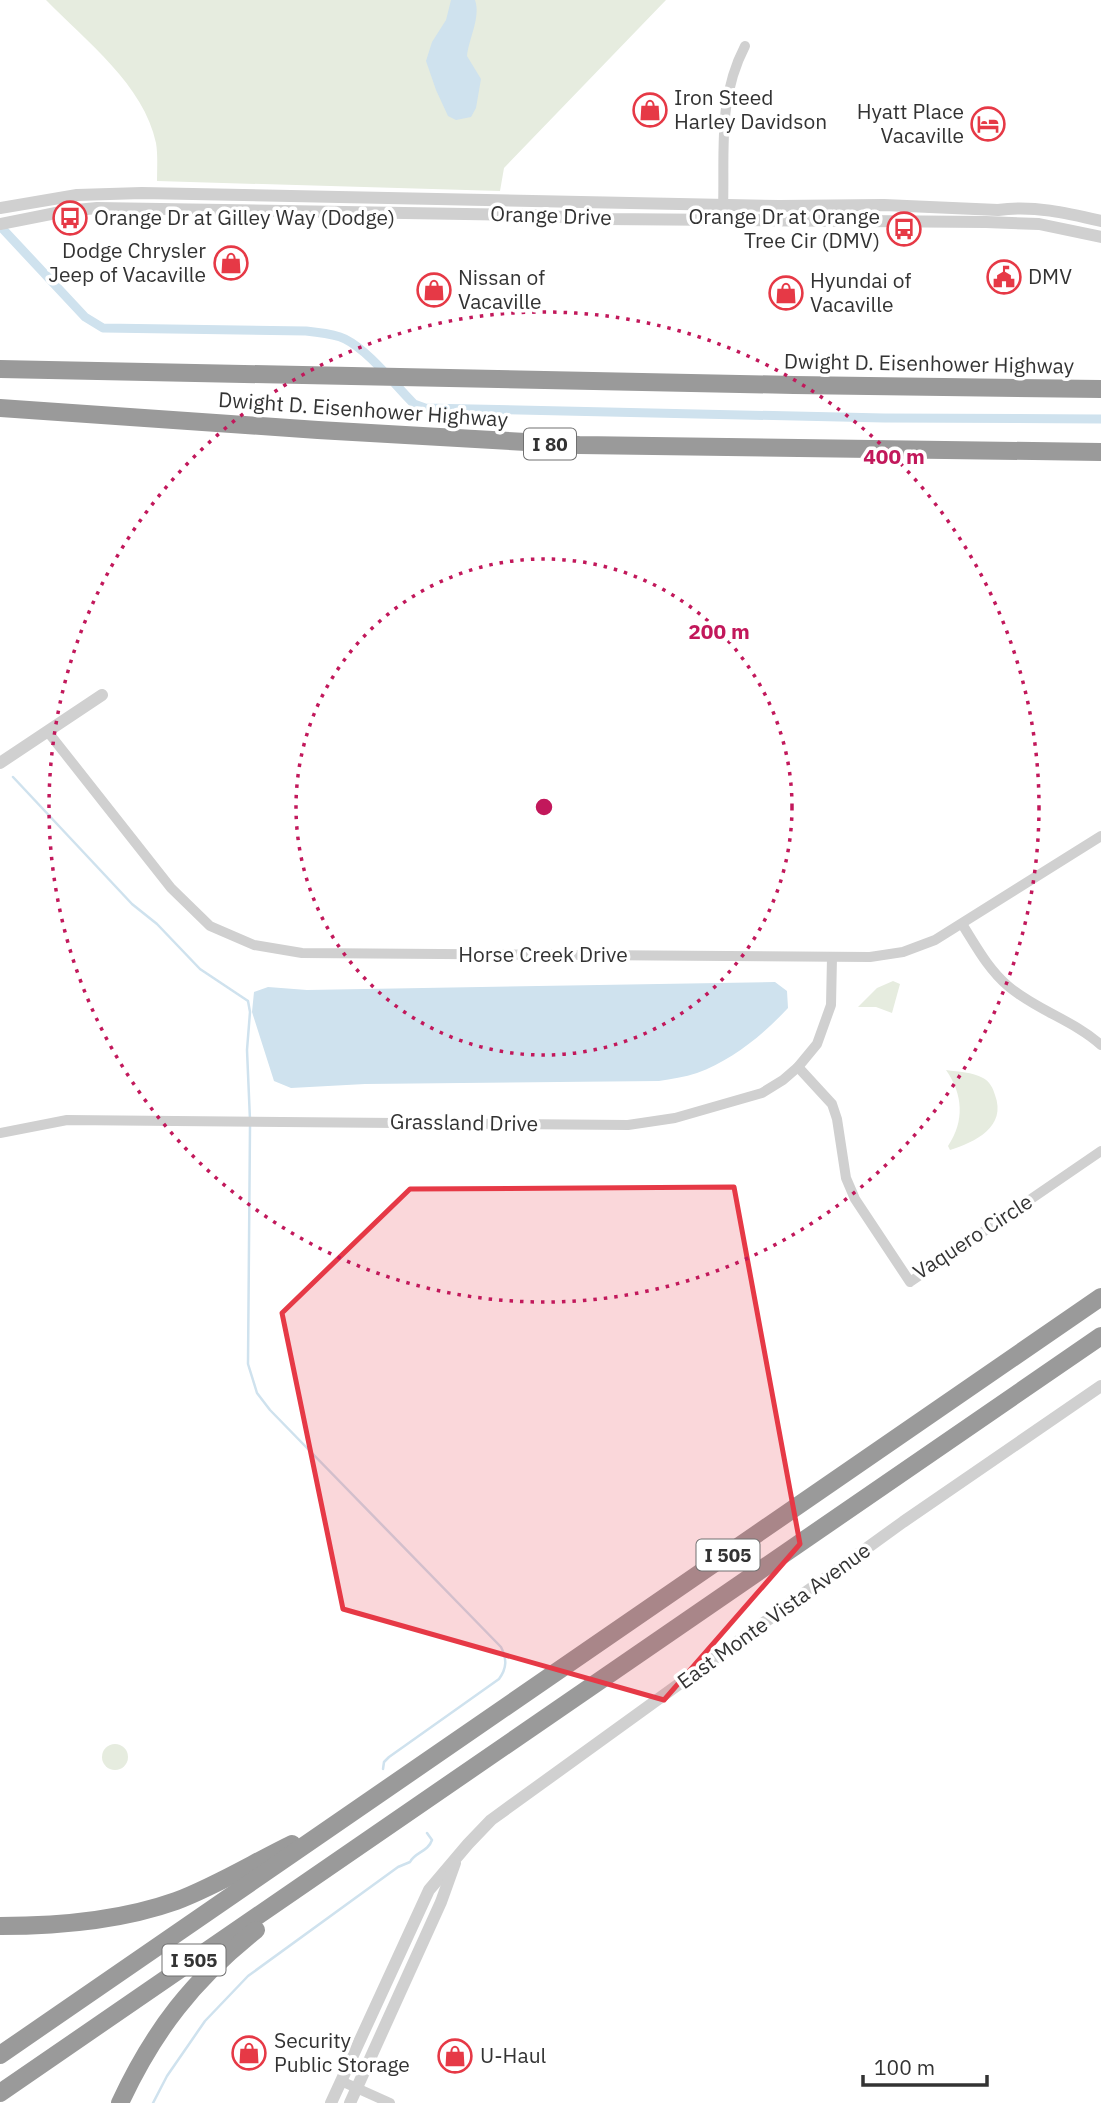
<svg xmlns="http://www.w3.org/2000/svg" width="1101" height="2103" font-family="'IBM Plex Sans',sans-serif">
<rect width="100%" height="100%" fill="#fff"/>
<g fill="#e6ecdf">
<path d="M46 0H666L504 168 500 191 157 181C157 169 158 155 156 143 144 85 86 41 46 0Z"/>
<path d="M893 981 900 984 892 1013 876 1007H858L877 988Z"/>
<path d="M946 1070C959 1072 972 1072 983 1078 990 1082 993 1088 995 1095 1007 1127 975 1142 950 1150L948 1146C965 1121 963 1094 946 1070Z"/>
<circle cx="115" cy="1757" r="13"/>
</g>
<g fill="#cfe2ee">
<path d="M451 0H475C481 17 469 38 467 56L481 79 476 108 471 117 456 120 448 116 436 90 426 61 432 42 446 20Z"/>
<path d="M775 982 787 991 788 1008C763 1035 732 1060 697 1073 685 1077 671 1079 659 1081L365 1084 291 1088 274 1081 252 1012 254 992 268 987 307 990Z"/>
</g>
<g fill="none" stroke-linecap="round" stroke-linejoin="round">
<g stroke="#cfe2ee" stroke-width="2.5">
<path d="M13 777 132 904 157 924 200 969 248 1001 250 1012 247 1050 250 1120"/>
<path d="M250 1126 248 1364 257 1393 270 1410 501 1647C507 1659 507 1668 499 1679L389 1757 384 1762 383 1769"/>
<path d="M153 2103 167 2076 205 2021 248 1976 398 1867 410 1862C415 1852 428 1852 432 1840L427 1833"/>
</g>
<path stroke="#cfe2ee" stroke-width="9" d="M0 226 85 317 103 328 306 331C319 333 333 333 345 339 369 351 394 384 414 404L425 408 884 418 1101 419"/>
<g stroke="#d0d0d0" stroke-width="10">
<path d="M723 210C725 152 717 100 745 46"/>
<path d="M48 732 171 888 210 926 254 945 302 953 870 957 903 952 935 940 1101 836"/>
<path d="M962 924C976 946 988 969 1008 986 1036 1010 1073 1020 1101 1045"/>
<path d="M798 1067 832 1104 837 1119 846 1178 855 1199 910 1282 1101 1151"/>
<path d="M0 1133 67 1120 628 1125 675 1118 762 1093 783 1080 798 1067 817 1044 831 1005 832 957"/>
<path d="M341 2081 390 2103"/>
</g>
<g stroke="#d0d0d0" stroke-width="12">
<path d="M0 208 77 195 142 193 779 206 884 205 998 210C1033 205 1067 213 1101 221"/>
<path d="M0 224 66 211 97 208 527 215 603 219 986 222 1039 224 1101 237"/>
<path d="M0 763 102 695"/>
<path d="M331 2103 429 1890 468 1844 491 1820 903 1522 1101 1386"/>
<path d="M350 2103 441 1902 455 1863"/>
</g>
<g stroke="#9a9a9a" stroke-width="18">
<path d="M0 369 794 385 1101 389"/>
<path d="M0 408 318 430 579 445 1101 452"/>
<path d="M0 1926C59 1926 120 1921 176 1901 216 1886 253 1863 292 1844"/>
<path d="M0 2055 1101 1297"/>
<path d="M0 2093 1101 1336"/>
<path d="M120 2103C154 2030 193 1980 256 1930"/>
</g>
</g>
<path fill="#e63946" fill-opacity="0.2" stroke="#e63946" stroke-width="5" stroke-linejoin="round" d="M734 1187 800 1544 664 1700 343 1609 282 1313 410 1189Z"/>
<g fill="none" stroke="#c2185b" stroke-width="3.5" stroke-dasharray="3.5 7">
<circle cx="544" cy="807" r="248"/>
<circle cx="544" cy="807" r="495"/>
</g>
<defs>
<symbol id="shop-ring" viewBox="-11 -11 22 22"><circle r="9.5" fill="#fff" stroke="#e63946" stroke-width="1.5"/><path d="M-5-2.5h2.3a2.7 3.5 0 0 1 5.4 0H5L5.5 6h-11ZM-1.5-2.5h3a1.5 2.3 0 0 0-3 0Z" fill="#e63946"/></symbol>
<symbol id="hotel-ring" viewBox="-11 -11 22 22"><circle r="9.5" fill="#fff" stroke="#e63946" stroke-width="1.5"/><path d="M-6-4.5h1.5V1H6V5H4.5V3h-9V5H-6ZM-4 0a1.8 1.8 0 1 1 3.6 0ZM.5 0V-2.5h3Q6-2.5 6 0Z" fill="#e63946"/></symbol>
<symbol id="bus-ring" viewBox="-11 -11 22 22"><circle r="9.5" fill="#fff" stroke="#e63946" stroke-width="1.5"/><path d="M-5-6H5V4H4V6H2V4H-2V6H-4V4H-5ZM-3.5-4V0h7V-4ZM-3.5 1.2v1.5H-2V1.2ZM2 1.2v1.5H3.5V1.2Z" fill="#e63946"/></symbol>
<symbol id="civic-ring" viewBox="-11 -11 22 22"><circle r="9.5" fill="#fff" stroke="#e63946" stroke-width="1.5"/><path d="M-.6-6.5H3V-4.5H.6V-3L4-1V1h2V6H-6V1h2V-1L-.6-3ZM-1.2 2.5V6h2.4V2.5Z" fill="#e63946"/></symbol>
</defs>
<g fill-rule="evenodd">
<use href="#shop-ring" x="631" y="91" width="38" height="38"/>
<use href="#hotel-ring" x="969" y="105" width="38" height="38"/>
<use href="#bus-ring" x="51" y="199" width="38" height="38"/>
<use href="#bus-ring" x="885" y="210" width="38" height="38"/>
<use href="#shop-ring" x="212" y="244" width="38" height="38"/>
<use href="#civic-ring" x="985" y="258" width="38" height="38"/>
<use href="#shop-ring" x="415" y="271" width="38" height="38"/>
<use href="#shop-ring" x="767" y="274" width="38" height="38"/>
<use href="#shop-ring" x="230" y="2034" width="38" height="38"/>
<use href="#shop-ring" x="436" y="2037" width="38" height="38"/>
</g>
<g text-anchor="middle" stroke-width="7" stroke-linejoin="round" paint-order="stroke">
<g fill="#fff" stroke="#707070" stroke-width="2">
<rect x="524" y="428.5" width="52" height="31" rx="5"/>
<rect x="696.5" y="1539.5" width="63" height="31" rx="5"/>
<rect x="162.5" y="1944.5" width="63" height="31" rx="5"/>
</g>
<g font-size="19" font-weight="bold" fill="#333">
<text x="550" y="451">I 80</text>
<text x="728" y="1562">I 505</text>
<text x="194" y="1967">I 505</text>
</g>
<g font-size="21" fill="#333" stroke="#fff" text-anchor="start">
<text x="674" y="105">Iron Steed<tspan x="674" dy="24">Harley Davidson</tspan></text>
<text x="964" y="119" text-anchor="end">Hyatt Place<tspan x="964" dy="24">Vacaville</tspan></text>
<text x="880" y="224" text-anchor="end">Orange Dr at Orange<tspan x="880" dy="24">Tree Cir (DMV)</tspan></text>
<text x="94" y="225">Orange Dr at Gilley Way (Dodge)</text>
<text x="206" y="258" text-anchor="end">Dodge Chrysler<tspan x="206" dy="24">Jeep of Vacaville</tspan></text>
<text x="1028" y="284">DMV</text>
<text x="458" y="285">Nissan of<tspan x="458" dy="24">Vacaville</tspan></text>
<text x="810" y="288">Hyundai of<tspan x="810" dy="24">Vacaville</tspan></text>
<text x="274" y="2048">Security<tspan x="274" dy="24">Public Storage</tspan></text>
<text x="480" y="2063">U-Haul</text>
</g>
<g font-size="21" fill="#333" stroke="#fff">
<text transform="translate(551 216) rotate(2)" y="7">Orange Drive</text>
<text transform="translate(929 364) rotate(1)" y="7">Dwight D. Eisenhower Highway</text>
<text transform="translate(363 410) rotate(4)" y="7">Dwight D. Eisenhower Highway</text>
<text x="543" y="962">Horse Creek Drive</text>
<text transform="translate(464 1123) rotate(1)" y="7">Grassland Drive</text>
<text transform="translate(973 1237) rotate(-33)" y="7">Vaquero Circle</text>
<text transform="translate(774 1616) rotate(-36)" y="7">East Monte Vista Avenue</text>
</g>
</g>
<circle cx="544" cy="807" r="10" fill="#c2185b" stroke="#fff" stroke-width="3.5"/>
<g font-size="21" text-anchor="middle" font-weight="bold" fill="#c2185b" stroke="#fff" stroke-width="7" stroke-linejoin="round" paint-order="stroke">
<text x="894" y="464">400 m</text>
<text x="719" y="639">200 m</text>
</g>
<path d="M863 2075v10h124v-10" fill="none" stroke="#333333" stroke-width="3.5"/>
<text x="874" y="2075" font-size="21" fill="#333333" stroke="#ffffff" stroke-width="5" paint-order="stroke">100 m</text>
</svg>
